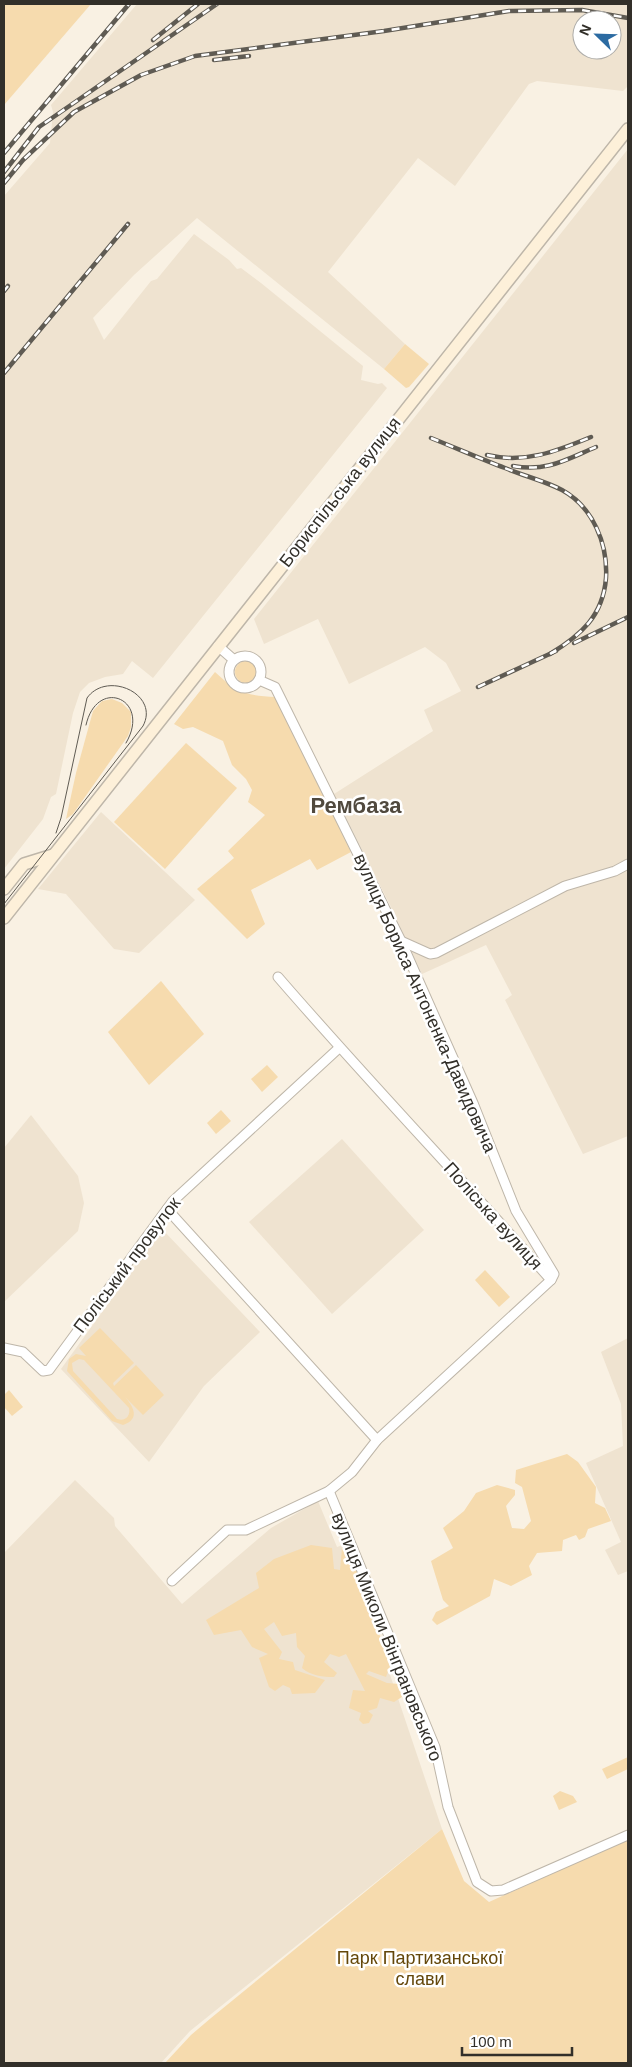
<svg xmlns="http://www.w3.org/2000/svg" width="632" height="2067" font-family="Helvetica,sans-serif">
<rect width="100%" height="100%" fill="#f9f1e3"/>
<g fill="#efe3d0" fill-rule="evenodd">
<path d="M137 4H628V86L623 91 537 81 529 84 455 186 418 158 328 272 405 344 384 369 197 218 134 275 93 318 104 340 151 281 157 279 194 234 229 260 237 269 241 268 261 283 363 366 361 380 378 384 382 383 387 388 153 678 132 661 123 674 105 677 89 683 80 692 73 713 56 794 51 797 43 819 4 869V196L50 143 53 112 51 105ZM582 20H612V50H582Z"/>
<path d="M628 149V1136L583 1154 505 1000 512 995 486 945 422 974 390 905 334 794 433 731 424 710 461 691 446 663 425 647 349 684 318 619 264 644 254 619Z"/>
<path d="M101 812 195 900 139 953 114 949 66 894 38 889Z"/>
<path d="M31 1115 78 1176 84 1203 78 1231 4 1302V1148Z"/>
<path d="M342 1139 424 1230 332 1314 249 1222Z"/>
<path d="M162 1229 260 1332 204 1386 149 1462 61 1369Z"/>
<path d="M628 1338V1571L618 1575 605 1550 621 1542 586 1463 623 1446 621 1404 601 1352Z"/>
<path d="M75 1480 114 1518 115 1526 182 1604 271 1528 318 1501 337 1547 346 1544 442 1829 190 2031 161 2063H4V1553Z"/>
</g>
<g fill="#f6dbae" fill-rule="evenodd">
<path d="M4 4H91L4 105Z"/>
<path d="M405 344 429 364 409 387 406 388 384 369Z"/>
<circle cx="246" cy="672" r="11"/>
<path d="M215 672C236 692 247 696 276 697L351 852 317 870 310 859 251 890 265 924 247 939 197 889 234 858 228 851 265 815 248 802 252 790 246 779 232 765 223 741 193 727 183 729 174 724Z"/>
<path d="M112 699 122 703 131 712V727L128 736 73 814 66 819 76 773 93 711 102 701Z"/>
<path d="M186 743 237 788 165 869 114 822Z"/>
<path d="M161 981 204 1034 149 1085 108 1032Z"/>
<path d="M267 1065 278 1077 262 1092 251 1079Z"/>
<path d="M221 1110 231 1121 216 1134 207 1123Z"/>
<path d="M485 1270 510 1297 499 1307 475 1280Z"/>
<path d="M100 1328 134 1363 113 1383 114 1386 136 1365 164 1395 143 1415 125 1397C133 1406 141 1419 123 1425L112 1421 67 1371 69 1359 76 1354 86 1356 79 1348ZM79 1359 84 1360 129 1408C131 1416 125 1422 117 1419L73 1371 72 1363Z"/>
<path d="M9 1390 23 1407 12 1416 4 1407V1395Z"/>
<path d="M567 1454 578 1462 596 1487 595 1503 605 1508 611 1521 588 1529 585 1537 579 1540 576 1535 563 1540 562 1551 537 1553 529 1566 532 1575 511 1586 494 1579 490 1596 437 1625 432 1620 436 1612 449 1606 443 1600 431 1561 453 1548 443 1528 464 1511 476 1493 497 1485 515 1490V1495L506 1506 512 1528 524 1529 531 1521 522 1487 515 1483 516 1470Z"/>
<path d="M311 1545 332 1548 334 1569 340 1570 342 1548 351 1550 390 1666 386 1677 369 1671 366 1674 387 1683 399 1684 405 1688V1695L394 1702 380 1698 377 1708 368 1711 373 1715 369 1723 363 1724 359 1720 361 1713 349 1708 353 1690 365 1691 346 1654 339 1657 330 1654 324 1662 337 1673 334 1677C323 1677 311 1676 302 1668L305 1656 297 1647 296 1633 282 1636 274 1622 264 1629 282 1652 279 1659 293 1662 295 1670 325 1680 315 1693 292 1694 290 1688 283 1685 275 1691 269 1687 259 1658 268 1654 252 1647 241 1630 214 1635 206 1620 259 1588 256 1573 274 1559Z"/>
<path d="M628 1757V1769L607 1779 602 1769Z"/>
<path d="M560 1791 573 1796 577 1802 559 1810 553 1796Z"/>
<path d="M442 1829 464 1881 489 1902 628 1839V2063H165L191 2035 211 2018Z"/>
</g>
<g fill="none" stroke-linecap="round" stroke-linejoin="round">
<defs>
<g id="street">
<path d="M218 646 234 660"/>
<circle cx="245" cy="672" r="16"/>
<path d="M401 941 430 954 436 953 565 886 615 871 628 864"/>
<path d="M278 977C367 1080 461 1178 551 1280"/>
<path d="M167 1209 377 1440"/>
<path d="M4 1348 23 1352 43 1371 49 1370 173 1201 339 1048"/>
<path d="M329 1491 435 1747 448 1807 477 1882 491 1891 503 1890 628 1835"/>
<path d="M172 1581 227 1530H246L329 1491 352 1472 377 1440 551 1280 554 1274 516 1211 473 1103 401 941 275 687 259 680"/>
</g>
<g id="secondary">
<path d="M4 889 24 864 53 855"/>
<path d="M4 918 628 129"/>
</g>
</defs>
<use href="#street" stroke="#beb6a9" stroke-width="11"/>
<use href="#secondary" stroke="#beb6a9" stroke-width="14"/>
<use href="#street" stroke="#fff" stroke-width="9"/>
<use href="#secondary" stroke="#fdf0d9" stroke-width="11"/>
<g stroke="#5f5b53" stroke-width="1">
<path d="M86 725C97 676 152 699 126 743"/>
<path d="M4 904 143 726C160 694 107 670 87 698L61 818 56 833"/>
</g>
<defs>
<g id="rail">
<path d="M153 40 198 4"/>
<path d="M214 60 249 56"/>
<path d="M4 153 129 4"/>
<path d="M4 172 39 127 217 4"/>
<path d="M4 183 23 160 74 112 141 75 195 56 384 31 509 11 582 10 628 18"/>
<path d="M4 291 8 286"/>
<path d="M4 373 128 224"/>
<path d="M431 438C456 448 481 459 505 468 524 476 545 481 562 490 593 507 608 544 606 578 603 616 581 635 550 654"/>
<path d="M487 455C525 464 557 451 591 437"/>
<path d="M513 466C547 472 565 460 596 447"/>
<path d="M574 643 628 617"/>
<path d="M478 687 556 651"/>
</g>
</defs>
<use href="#rail" stroke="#5f5b53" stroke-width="4.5"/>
<use href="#rail" stroke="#fff" stroke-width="2.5" stroke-dasharray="8" stroke-linecap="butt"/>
</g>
<g text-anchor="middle" stroke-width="5" stroke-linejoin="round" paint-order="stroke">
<g font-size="18" fill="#322f29" stroke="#fff">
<text transform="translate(340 492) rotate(-52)" y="6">Бориспільська вулиця</text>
<text transform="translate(425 1003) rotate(66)" y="6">вулиця Бориса Антоненка-Давидовича</text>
<text transform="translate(493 1216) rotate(48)" y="6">Поліська вулиця</text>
<text transform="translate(127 1265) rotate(-53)" y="6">Поліський провулок</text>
<text transform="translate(387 1637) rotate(68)" y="6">вулиця Миколи Вінграновського</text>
</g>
<g font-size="18" fill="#64470a" stroke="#fff">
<text x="420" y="1964">Парк Партизанської<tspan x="420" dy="21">слави</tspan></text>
</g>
<g font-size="22" font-weight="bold" fill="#50493e" stroke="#fff">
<text x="356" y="813">Рембаза</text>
</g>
</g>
<rect width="632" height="2067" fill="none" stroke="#322f29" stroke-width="10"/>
<g transform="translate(597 35) rotate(293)"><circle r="24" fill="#ffffff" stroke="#adaca9"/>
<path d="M0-4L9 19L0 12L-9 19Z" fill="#2c6ba2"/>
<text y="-8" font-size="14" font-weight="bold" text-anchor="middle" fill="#322f29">N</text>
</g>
<path d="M462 2047v8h110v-8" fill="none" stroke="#322f29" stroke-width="2.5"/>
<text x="470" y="2047" font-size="15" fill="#322f29" stroke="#ffffff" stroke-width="4" paint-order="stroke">100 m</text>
</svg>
